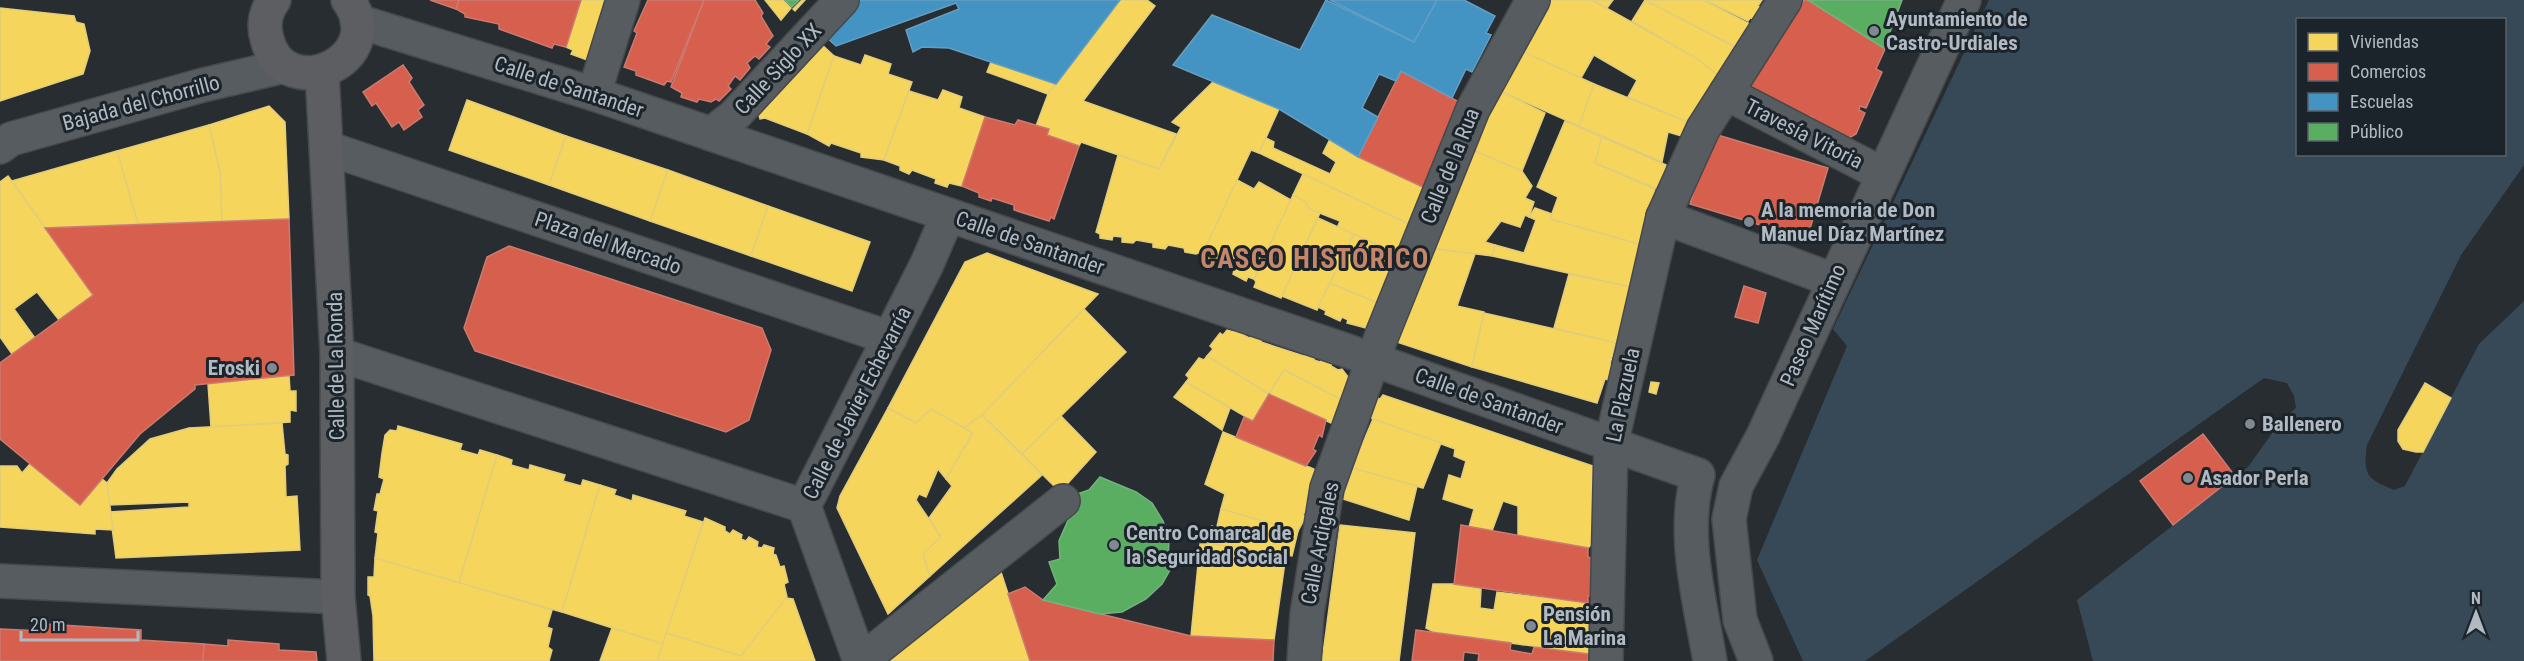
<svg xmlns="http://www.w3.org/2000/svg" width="2524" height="661" font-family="'Roboto Condensed',sans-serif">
<rect width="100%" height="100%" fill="#282d31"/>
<path fill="#374957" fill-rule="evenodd" d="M1989 0H2524V165L2461 255 2367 445C2363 474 2366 479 2394 490L2405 486 2479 344 2524 301V661H2093L2077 600 2248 467 2280 422 2296 408 2294 396 2287 383 2264 378 1865 661H1803L1757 560 1847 346 1833 329ZM2298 20H2504V154H2298Z"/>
<g fill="#f6d55c" stroke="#e1cd7b" stroke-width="1.5">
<path d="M581 0H607L590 61 571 54 573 50 566 47Z"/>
<path d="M765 0H783L791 8 781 20Z"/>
<path d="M802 0H805L795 11 793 9Z"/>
<path d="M1120 0H1147L1155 6 1083 101 1176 134 1159 169 1081 142 1079 146 1047 135 1049 129 1036 126 1048 94Z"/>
<path d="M1548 0H1592L1696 58 1718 75 1690 123 1628 97 1637 80 1594 55 1581 78 1519 50Z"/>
<path d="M1592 0H1613L1607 8Z"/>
<path d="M1645 0 1735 47 1732 51 1735 53 1725 68H1722L1718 75 1696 58 1632 21Z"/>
<path d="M1645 0H1703L1750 24 1738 48Z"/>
<path d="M1705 0H1762L1758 6 1761 8 1754 19 1750 18 1748 21Z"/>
<path d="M0 8 74 16 76 22 84 24 90 51 83 74 0 101Z"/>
<path d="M819 42 834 56 807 134 765 118 760 119 757 108Z"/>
<path d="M1519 50 1594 84 1579 126 1496 89Z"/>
<path d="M865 55 891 64 888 74 912 82 884 160 861 157V153L831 143 829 146 807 134 834 56 861 65Z"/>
<path d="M991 62 1056 84 1048 94 987 72Z"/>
<path d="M1213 82 1279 109 1259 153 1251 150 1204 251 1196 254 1185 252 1184 248 1168 245 1165 249 1153 247V243L1136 240 1133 243 1122 242V237L1113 236 1112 240 1100 238V234L1096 232 1118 155 1159 169 1181 127 1172 122Z"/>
<path d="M1594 84 1690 123 1682 136 1668 132 1662 162 1579 126Z"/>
<path d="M1496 89 1545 113 1522 171 1470 149Z"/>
<path d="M943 90 962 97 959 108 985 117 962 186 949 183 947 187 935 183 936 179 912 170 909 174 900 170V166L884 160 909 91 938 100Z"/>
<path d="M467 100 566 136 549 185 449 150Z"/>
<path d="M269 106 285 122 289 219 222 221 220 172 209 125Z"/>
<path d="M1565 121 1602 137 1595 163 1655 189 1653 198 1657 200 1642 245 1550 219 1558 197 1537 187Z"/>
<path d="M209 125 220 172 222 221 138 224 117 151Z"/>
<path d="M566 136 668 170 650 221 549 185Z"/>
<path d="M1602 137 1666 165 1660 190 1595 163Z"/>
<path d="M1266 138 1274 142 1273 148 1330 174 1336 162 1323 153 1330 139 1358 157 1430 190 1415 227 1259 153Z"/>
<path d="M1470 149 1522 171 1532 186 1525 198 1534 202 1529 217 1525 215 1520 227 1501 221 1485 242 1495 245 1492 256 1429 248Z"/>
<path d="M117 151 138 224 45 228 12 181Z"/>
<path d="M668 170 768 206 751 256 650 221Z"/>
<path d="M1303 174 1415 227 1403 256 1337 228 1340 221 1309 209 1306 202 1293 195Z"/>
<path d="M8 176 93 295 59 320 37 292 14 309 35 338 12 354 0 337V182Z"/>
<path d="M1237 180 1254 189 1259 182 1291 200 1254 279 1248 277 1246 281 1233 274 1234 270 1224 264 1222 268 1204 258V251Z"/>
<path d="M1293 195 1306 202 1309 209 1320 213 1281 298 1254 287 1256 282 1254 279Z"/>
<path d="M768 206 870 242 852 291 751 256Z"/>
<path d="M1535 208 1552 214 1550 219 1642 245 1631 287 1492 256 1495 245 1524 253 1536 220 1529 217Z"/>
<path d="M1318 218 1354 234 1317 310 1282 296Z"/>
<path d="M1354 234 1400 255 1380 304 1330 283Z"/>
<path d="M1429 248 1475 254 1457 306 1484 312 1472 367 1391 340Z"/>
<path d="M987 253 1098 294 982 415 964 428 931 409 916 423 888 408 965 262Z"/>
<path d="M1569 274 1631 287 1622 340 1618 339 1616 343 1554 328Z"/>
<path d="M1330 283 1380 304 1370 329 1347 323 1348 320 1342 317 1340 321 1325 314 1326 311 1318 307Z"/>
<path d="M1084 309 1126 352 1022 454 982 415Z"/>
<path d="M1484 313 1616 343 1610 364 1614 366 1609 380 1605 379 1597 403 1472 367Z"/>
<path d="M1236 329 1246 333 1245 336 1250 338 1252 335 1262 338 1261 342 1304 356 1305 353 1315 356 1314 360 1320 362 1322 358 1332 362 1331 366 1338 370 1342 369 1348 377 1342 400 1284 370 1269 394 1207 356 1213 349 1210 346 1220 333 1223 335 1227 330 1234 332Z"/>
<path d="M1207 356 1269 394 1253 421 1186 382 1189 378 1186 375 1199 358 1204 360Z"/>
<path d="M1284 370 1342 400 1335 425 1269 394Z"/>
<path d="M289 375 290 391H296V411L290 410V422L211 427 208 384Z"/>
<path d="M1186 382 1230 408 1222 430 1174 397Z"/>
<path d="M1651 382 1659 383 1656 394 1649 392Z"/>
<path d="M2425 383 2451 398 2423 452H2416L2403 449 2398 441V430Z"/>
<path d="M1383 395 1593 466 1592 544 1588 548 1518 536V506L1503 501 1492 531 1469 527 1474 509 1443 499 1449 475 1461 479 1466 461 1454 456 1455 449 1368 417 1376 398 1380 399Z"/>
<path d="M888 408 916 423 931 409 973 433 946 479 938 469 926 497 919 494 916 500 941 537 923 554 930 576 888 614 837 508 840 496Z"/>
<path d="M982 415 1042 475 930 576 923 554 941 537 929 518 952 486 946 479 973 433 964 428Z"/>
<path d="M1061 416 1096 452 1060 492 1022 454Z"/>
<path d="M1373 419 1441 443 1423 488 1352 468Z"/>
<path d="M282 423 285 454 288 455V464L285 466 286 497 297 496 300 550 116 558 110 512 189 507V502L109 505 107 483 117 469 150 439 189 428Z"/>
<path d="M398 426 462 444 460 450 478 455 480 450 497 455 459 583 375 558 378 533 375 532 378 511 374 510 377 494H380L384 479 379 477 382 453 385 435 390 430 397 431Z"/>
<path d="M1223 432 1314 469 1316 477 1311 499 1307 498V501L1310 503 1307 513H1303L1305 518 1298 531 1221 509 1225 494 1205 484Z"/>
<path d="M497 455 512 460 511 465 529 470 530 465 565 475 563 481 581 486 583 480 600 485 562 612 459 583Z"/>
<path d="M30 464 80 505 102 479 107 483 113 530 95 529V534L0 527V466H17L22 473Z"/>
<path d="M1352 468 1417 486 1409 520 1343 499Z"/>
<path d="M600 485 616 490 614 495 632 501 633 495 686 511 684 516 703 522 663 644 562 612Z"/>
<path d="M1221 509 1298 531 1292 556 1213 544Z"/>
<path d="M705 518 725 527V531L730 534 733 530 742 535 741 539 746 541 749 537 758 542 757 547 762 548 764 545 774 548 773 554 776 555 780 567 784 566 788 582 784 584 787 597 741 656 666 633Z"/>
<path d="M1340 525 1415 533 1399 661H1322Z"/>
<path d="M1212 526 1216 529 1213 544 1286 555 1274 640 1191 636 1200 544H1207Z"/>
<path d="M375 558 552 610 547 627 552 629 548 647 552 650 549 661H374L373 616 370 596 368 595V577H374Z"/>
<path d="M1000 569 1030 661H888Z"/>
<path d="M1433 584H1454L1481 589 1480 608 1494 610 1497 592 1588 603V607L1593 608V622H1588V636L1593 637V650L1588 654 1434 632 1426 628Z"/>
<path d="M786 598 793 599 815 661H657L666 633 741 656Z"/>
<path d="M612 628 663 644 657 661H600Z"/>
</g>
<g fill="#d6604d" stroke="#cb7b70" stroke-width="1.5">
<path d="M430 0H459L456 9Z"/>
<path d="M459 0H581L566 47 554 44 552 48 499 29V24L465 17V14L456 9Z"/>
<path d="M648 0H704L671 82 667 81 664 85 636 75V71L624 67 637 33 634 31Z"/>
<path d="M704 0H755L763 13 761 16 773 36 766 44 770 47 759 59 755 56 747 63 750 68 740 80 735 76 728 86 731 89 719 101 716 99 711 102 699 99 697 102 681 97 682 93 671 87Z"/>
<path d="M1804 0H1808L1885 49 1876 69 1882 72 1866 108 1860 106 1859 110 1865 113 1856 134 1849 138 1810 121 1813 117 1810 116 1806 119 1750 90 1752 87 1748 80Z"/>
<path d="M403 65 412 78 409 82 424 105 418 110 422 117 404 130 399 122 392 127 376 103 372 106 363 92Z"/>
<path d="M1401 71 1461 103 1427 189 1358 157Z"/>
<path d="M985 117 1015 125 1018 120 1049 129 1047 135 1079 146 1054 219 1051 217 1049 221 1014 210V205L992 198 991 201 979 197V193L962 186Z"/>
<path d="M1711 133 1828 168 1807 239 1690 204Z"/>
<path d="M289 219 294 375 195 385V389L140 434 80 505 0 439V363L93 295 45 228Z"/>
<path d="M509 246 762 328 771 350 749 420 726 432 475 351 464 328 487 257Z"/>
<path d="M1744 286 1766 293 1758 323 1735 317Z"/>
<path d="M1269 394 1326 420 1322 437 1319 435 1313 449 1316 451 1306 466 1236 437 1244 417 1253 421Z"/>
<path d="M2203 434 2235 476 2173 525 2140 481Z"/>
<path d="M1461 525 1588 548V557L1592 558V596H1588V603L1454 584Z"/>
<path d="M1025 587 1043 600 1191 636 1274 640 1273 661H1030L1008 594Z"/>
<path d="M45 624 141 630V640L204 644 203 661H0V629L44 631Z"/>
<path d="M1416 630 1511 643 1510 650 1532 654 1534 647 1588 654V661H1478L1479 654 1464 652 1463 661H1412Z"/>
<path d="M228 640 279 644V650L316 652 317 661H203L204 644 228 646Z"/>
</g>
<g fill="#4393c3" stroke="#649fc3" stroke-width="1.5">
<path d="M857 0H1120L1056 84 949 48 922 47 913 52 906 30 959 9 956 3 836 46 825 36Z"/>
<path d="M1326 0 1414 42 1437 0H1464L1495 16 1486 33 1491 35 1472 72 1466 69 1452 98 1401 71 1396 81 1379 74 1362 108 1378 117 1358 157 1279 109 1173 65 1212 15 1300 50Z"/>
<path d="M1330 0H1437L1414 42Z"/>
</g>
<g fill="#5aae61" stroke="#74b27e" stroke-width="1.5">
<path d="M785 0H799L792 7Z"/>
<path d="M1808 0H1902L1884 48Z"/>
<path d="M1100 477 1136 492 1152 503 1163 521 1169 539 1168 562 1174 563 1162 584 1146 599 1122 612 1100 614 1043 600 1057 584 1049 562 1060 559 1059 541 1069 518 1077 513 1074 495 1089 490Z"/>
</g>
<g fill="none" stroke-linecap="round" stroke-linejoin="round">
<defs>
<g id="street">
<path d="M357 21 594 94 1374 360 1698 475C1681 534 1700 602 1710 661"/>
<path d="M1726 93 1882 174"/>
<path d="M594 94 623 0"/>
<path d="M711 134 733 117 842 0"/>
<path d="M0 147 11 139 203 85 285 66"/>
<path d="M327 148 890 338"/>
<path d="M1663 217 1833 280"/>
<path d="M337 354 804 506"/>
<path d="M0 581 338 597"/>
<path d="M860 661 804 506 927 264 948 215"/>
<path d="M861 661 1063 501"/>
<path d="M1304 661 1307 614 1327 488 1382 335 1473 109 1533 0"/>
<path d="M1606 661 1611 445 1663 217 1703 129 1785 0"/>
<path d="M1756 661 1740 620 1729 519 1736 486 1763 436 1964 0"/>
</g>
<g id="highway">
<path d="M274 0C265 12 263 26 267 39 284 108 391 59 348 0"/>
<path d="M322 72 337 354 338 597 344 661"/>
</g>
</defs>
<use href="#street" stroke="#45494c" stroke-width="36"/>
<use href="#highway" stroke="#44494d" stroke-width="36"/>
<use href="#street" stroke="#575c60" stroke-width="33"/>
<use href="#highway" stroke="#5c5e61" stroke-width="33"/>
</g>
<g fill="#818990" stroke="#1c242b" stroke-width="2">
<circle cx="1874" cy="31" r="6"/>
<circle cx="1749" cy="222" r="6"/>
<circle cx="272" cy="368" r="6"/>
<circle cx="2250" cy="424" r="6"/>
<circle cx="2188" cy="478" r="6"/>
<circle cx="1114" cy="545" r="6"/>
<circle cx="1531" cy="626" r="6"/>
</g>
<g text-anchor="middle" stroke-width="6" stroke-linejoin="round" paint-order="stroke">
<g font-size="21" font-weight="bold" fill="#b1bac3" stroke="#1c242b" text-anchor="start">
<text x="1886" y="26">Ayuntamiento de<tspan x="1886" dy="24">Castro-Urdiales</tspan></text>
<text x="1761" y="217">A la memoria de Don<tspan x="1761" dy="24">Manuel Díaz Martínez</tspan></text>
<text x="260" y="375" text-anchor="end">Eroski</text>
<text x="2262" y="431">Ballenero</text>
<text x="2200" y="485">Asador Perla</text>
<text x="1126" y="540">Centro Comarcal de<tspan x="1126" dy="24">la Seguridad Social</tspan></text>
<text x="1543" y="621">Pensión<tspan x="1543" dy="24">La Marina</tspan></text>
</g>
<g font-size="21" fill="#b1bac3" stroke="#1c242b">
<text transform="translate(778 69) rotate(-47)" y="7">Calle Siglo XX</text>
<text transform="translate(569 87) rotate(18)" y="7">Calle de Santander</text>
<text transform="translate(141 103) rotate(-15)" y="7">Bajada del Chorrillo</text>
<text transform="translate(1804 134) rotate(27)" y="7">Travesía Vitoria</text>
<text transform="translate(1450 166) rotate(-68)" y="7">Calle de la Rua</text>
<text transform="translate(608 243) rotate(19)" y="7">Plaza del Mercado</text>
<text transform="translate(1030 243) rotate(19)" y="7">Calle de Santander</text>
<text transform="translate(1813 325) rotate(-66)" y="7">Paseo Marítimo</text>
<text transform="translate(336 366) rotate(-91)" y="7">Calle de La Ronda</text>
<text transform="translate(1623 395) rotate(-78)" y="7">La Plazuela</text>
<text transform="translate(1489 401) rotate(20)" y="7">Calle de Santander</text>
<text transform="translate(857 403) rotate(-63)" y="7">Calle de Javier Echevarría</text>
<text transform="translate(1320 543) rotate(-79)" y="7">Calle Ardigales</text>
</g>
<g font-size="27" font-weight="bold" letter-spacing="1.5" fill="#c5866a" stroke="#1c242b">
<text x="1315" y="268">CASCO HISTÓRICO</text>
</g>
</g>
<rect x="2296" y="18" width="210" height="138" fill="#1c242b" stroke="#586068" stroke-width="1.5"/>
<rect x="2308" y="33" width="30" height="18" fill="#f6d55c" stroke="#586068" stroke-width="1.5"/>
<text x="2350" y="48" font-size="18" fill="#b1bac3">Viviendas</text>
<rect x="2308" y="63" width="30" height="18" fill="#d6604d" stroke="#586068" stroke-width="1.5"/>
<text x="2350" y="78" font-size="18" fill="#b1bac3">Comercios</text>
<rect x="2308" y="93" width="30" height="18" fill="#4393c3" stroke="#586068" stroke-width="1.5"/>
<text x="2350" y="108" font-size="18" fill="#b1bac3">Escuelas</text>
<rect x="2308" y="123" width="30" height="18" fill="#5aae61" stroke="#586068" stroke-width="1.5"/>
<text x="2350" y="138" font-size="18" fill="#b1bac3">Público</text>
<g transform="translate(2476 613)" stroke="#1c242b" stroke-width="4.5" paint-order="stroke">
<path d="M0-4.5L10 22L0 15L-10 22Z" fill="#b1bac3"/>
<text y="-9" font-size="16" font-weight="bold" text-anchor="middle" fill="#b1bac3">N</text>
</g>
<path d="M21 631v9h117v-9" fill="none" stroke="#b1bac3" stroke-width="3"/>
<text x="30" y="631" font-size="18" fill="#b1bac3" stroke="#1c242b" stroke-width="4.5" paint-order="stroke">20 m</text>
</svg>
